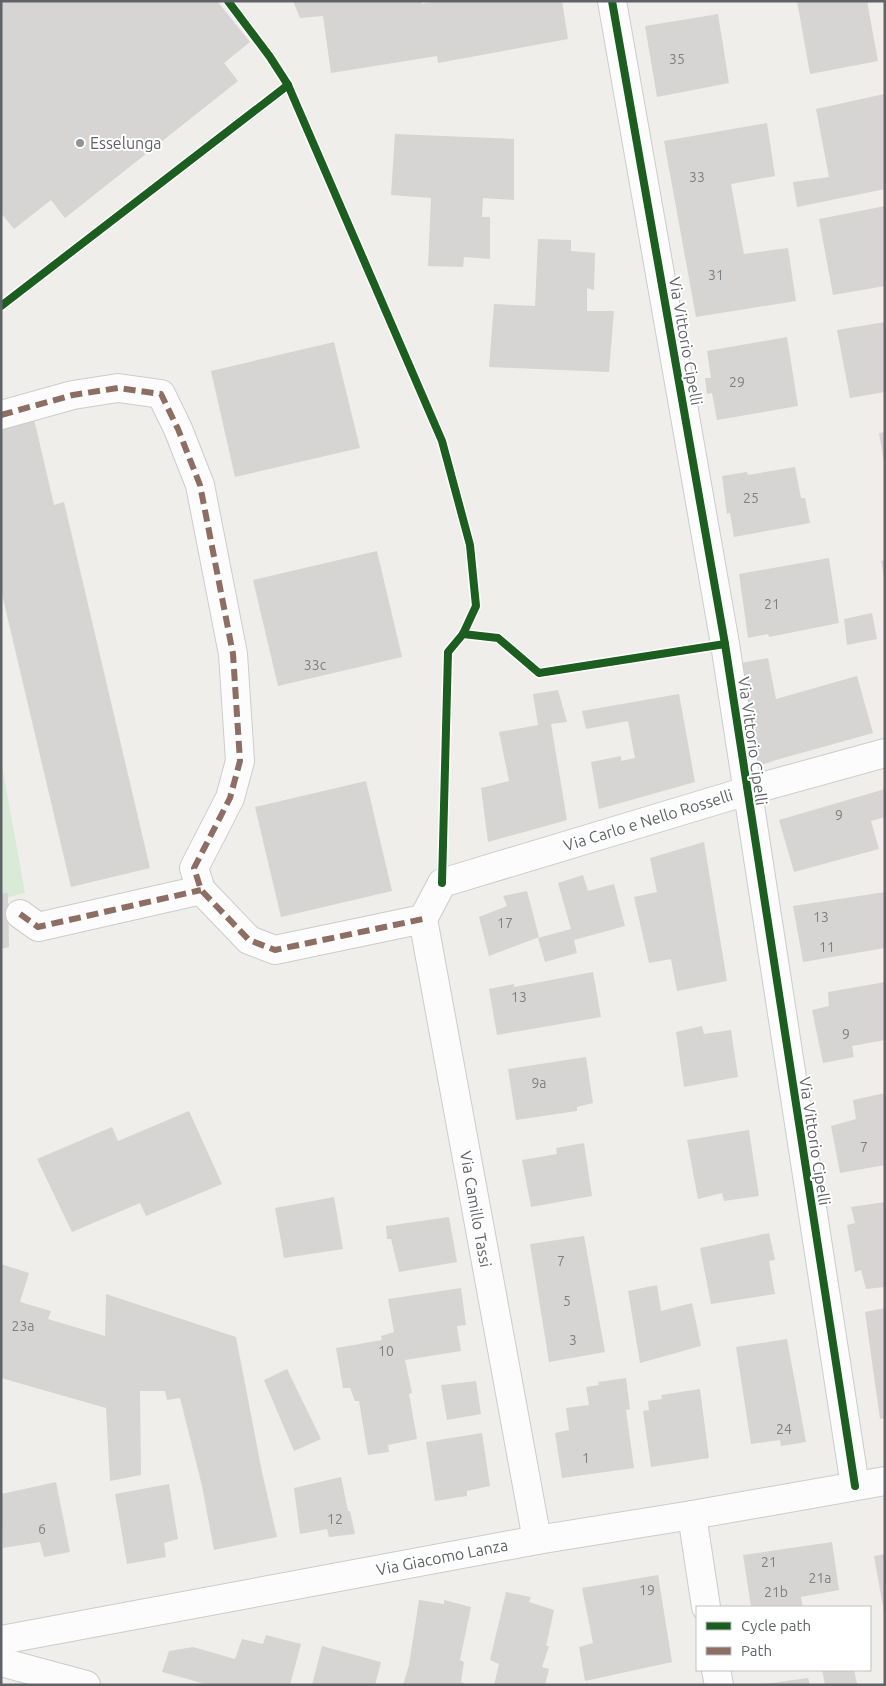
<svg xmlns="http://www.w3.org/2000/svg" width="886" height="1686" font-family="Ubuntu,sans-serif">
<rect width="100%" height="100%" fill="#efeeea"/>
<path fill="#d8ebd6" d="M1 760 25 893 1 899Z"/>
<g fill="#d6d5d3">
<path d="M1 1H217L250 42 224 63 238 81 65 218 51 200 14 229 1 213Z"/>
<path d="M293 1H422V4L437 1H562L568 39 438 63 437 56 331 73 323 16 300 18Z"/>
<path d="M797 1H867L878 61 810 74Z"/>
<path d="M718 14 729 83 657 97 645 26Z"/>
<path d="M884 94 885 189 797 207 793 182 829 177 816 109Z"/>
<path d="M767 123 775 176 731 184 744 254 788 248 796 301 696 317 664 141Z"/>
<path d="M395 134 514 139V200L483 198 482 217H490V259L464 257 463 267 428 266 431 198 391 195Z"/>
<path d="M885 206V286L833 295 819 219Z"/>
<path d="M538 239 571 240V251L595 253 594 290 587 288V311H614L609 372 489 367 494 304 535 306Z"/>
<path d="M885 322V392L850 398 837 330Z"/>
<path d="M787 337 798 406 717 420 712 393 707 394 705 378H711L707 351Z"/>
<path d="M334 342 360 448 235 477 211 371Z"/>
<path d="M34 419 54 505 64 502 150 868 71 887 1 590V427Z"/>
<path d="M885 432V462H884L879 433Z"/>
<path d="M795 467 801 498H805L810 523 734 537 730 513 727 514 722 476 747 472 748 475Z"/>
<path d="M377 551 402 657 278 686 253 580Z"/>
<path d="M829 558 839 623 769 637 768 634 748 638 739 574Z"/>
<path d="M885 560V576H884L881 561Z"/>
<path d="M872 613 877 639 847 645 844 619Z"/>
<path d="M768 658 776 699 857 676 873 733 776 760 753 768 736 664Z"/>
<path d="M558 690 567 722 551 724 567 820 488 842 481 788 509 781 499 732 538 725 533 694Z"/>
<path d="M679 694 695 782 599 809 591 762 621 756V761L635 758 628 721 586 729 582 711Z"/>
<path d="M366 781 392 891 281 917 255 807Z"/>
<path d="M885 789V817L871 821 879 849 794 872 779 820Z"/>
<path d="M704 842 727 981 677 991 671 959 649 963 634 897 657 892 650 858Z"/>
<path d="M583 875 588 891 614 884 625 926 574 940 577 953 545 962 538 938 571 929 558 883Z"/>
<path d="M527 891 539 937 489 956 479 917 507 906 503 896Z"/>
<path d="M885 892V948L803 962 793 906Z"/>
<path d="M8 893 9 947 1 949V894Z"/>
<path d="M593 972 601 1017 497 1035 489 989 514 984V987Z"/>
<path d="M885 982V1040L852 1046 854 1057 823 1063 812 1010 829 1006 828 992Z"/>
<path d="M702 1026 704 1034 731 1030 738 1077 684 1087 676 1032Z"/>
<path d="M586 1057 593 1103 577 1107V1111L516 1120 508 1069Z"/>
<path d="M885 1093V1165L840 1173 831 1126 856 1119 853 1100Z"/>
<path d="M189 1111 222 1184 146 1216 140 1203 72 1232 37 1159 112 1127 118 1141Z"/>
<path d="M749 1130 759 1196 724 1201 722 1193 698 1199 687 1140Z"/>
<path d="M584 1143 592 1196 531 1207 522 1160 557 1154 556 1148Z"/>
<path d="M334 1197 343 1249 284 1258 275 1208Z"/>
<path d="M885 1202V1287L866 1289 861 1270 855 1272 847 1225 855 1223 851 1207Z"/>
<path d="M449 1217 457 1262 399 1272 391 1239H387L386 1226Z"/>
<path d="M769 1233 775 1260 769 1261 775 1294 711 1304 700 1248Z"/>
<path d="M584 1236 605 1352 549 1362 530 1244Z"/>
<path d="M1 1264 29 1273 20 1302 51 1311 48 1319 105 1336 106 1294 236 1337 262 1472 277 1537 214 1550 202 1486 180 1398 167 1400 165 1391H140L141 1475 110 1481 106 1408 1 1378Z"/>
<path d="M657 1285 661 1311 692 1303 701 1346 640 1363 628 1291Z"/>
<path d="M461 1288 466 1325 457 1326 461 1351 405 1360 412 1393 409 1394 417 1439 388 1445 389 1452 368 1455 359 1401H355L350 1388H343L336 1348 382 1340 381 1336 394 1332 388 1299Z"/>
<path d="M885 1308V1418L880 1419 865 1312Z"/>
<path d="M787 1339 806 1442 781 1446 780 1440 751 1444 736 1347Z"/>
<path d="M287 1369 321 1439 294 1451 264 1380Z"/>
<path d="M626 1378 630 1409 626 1410 634 1468 562 1478 555 1433 569 1430 566 1408 589 1405 586 1387 599 1385 598 1382Z"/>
<path d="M476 1381 481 1414 447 1420 441 1385Z"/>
<path d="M700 1389 709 1458 651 1467 643 1411 649 1410 648 1401 662 1399 661 1395Z"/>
<path d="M482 1433 490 1486 467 1491V1496L435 1501 426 1442Z"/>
<path d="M341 1477 348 1511H350L355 1534 329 1537 327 1529 300 1534 294 1488Z"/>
<path d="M56 1482 70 1552 44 1557 40 1542 3 1548 1 1494Z"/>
<path d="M169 1484 178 1539 164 1543 166 1557 127 1564 115 1494Z"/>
<path d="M832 1542 839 1590 801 1597 803 1607H751L743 1555Z"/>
<path d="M885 1554V1612H884L874 1556Z"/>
<path d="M658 1575 672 1662 585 1681 579 1647 593 1643 582 1588Z"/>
<path d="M506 1592 531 1597 529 1602 554 1610 546 1646H549L542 1667 549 1669 545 1685H494L499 1664 490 1660Z"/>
<path d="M419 1600 444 1604V1600L471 1607 460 1660 464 1662 461 1682 468 1685H403L409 1665Z"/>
<path d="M266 1635 301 1644 290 1685H209L162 1672 169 1651 193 1647 235 1659 242 1639 263 1644Z"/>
<path d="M322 1646 381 1662 375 1685H312Z"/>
<path d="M822 1670H854L857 1684 825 1685Z"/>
<path d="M808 1678 810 1685H764V1684Z"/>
</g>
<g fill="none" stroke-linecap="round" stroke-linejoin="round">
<defs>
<g id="minor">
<path d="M612 1 725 644 855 1486"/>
<path d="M1 415 73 395 118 388 161 394 178 429 200 485 233 654 240 761 230 798 194 868 201 890 249 940 275 950 423 919"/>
<path d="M20 914 38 927 201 890"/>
<path d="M692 1515 706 1607"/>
<path d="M537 1540 423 919 442 883 747 791 885 753"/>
<path d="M1 1640 537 1540 692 1515 885 1481"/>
<path d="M1 1662 86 1685"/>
<path d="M716 1670 719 1685"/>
</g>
</defs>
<use href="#minor" stroke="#cbcccc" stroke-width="30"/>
<use href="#minor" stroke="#fdfcfc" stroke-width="28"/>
<g stroke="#8d6e63" stroke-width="6" stroke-dasharray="12 6" stroke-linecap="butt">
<path d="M1 415 73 395 118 388 161 394 178 429 200 485 233 654 240 761 230 798 194 868 201 890 249 940 275 950 423 919"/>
<path d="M20 914 38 927 201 890"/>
</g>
<defs>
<g id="cycleway">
<path d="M228 1 270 57 288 85 442 441 470 545 476 606 463 634 448 652 442 883"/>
<path d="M612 1 725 644 855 1486"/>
<path d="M1 306 288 85"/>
<path d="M463 634 498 638 539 673 725 644"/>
</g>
</defs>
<use href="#cycleway" stroke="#fff" stroke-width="11"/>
<use href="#cycleway" stroke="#1b5e20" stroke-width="8"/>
</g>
<circle fill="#919496" stroke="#fff" stroke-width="2" cx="80" cy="143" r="5"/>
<g text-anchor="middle" stroke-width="4" stroke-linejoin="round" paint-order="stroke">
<g font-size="14" fill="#7e8184">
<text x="677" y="64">35</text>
<text x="697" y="182">33</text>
<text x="716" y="280">31</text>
<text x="737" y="387">29</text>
<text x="751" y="503">25</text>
<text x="772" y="609">21</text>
<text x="315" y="670">33c</text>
<text x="839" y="820">9</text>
<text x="821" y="922">13</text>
<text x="505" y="928">17</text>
<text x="827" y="952">11</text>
<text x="519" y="1002">13</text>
<text x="846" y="1039">9</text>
<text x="539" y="1088">9a</text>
<text x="864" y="1152">7</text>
<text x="561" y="1266">7</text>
<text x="567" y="1306">5</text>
<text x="23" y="1331">23a</text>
<text x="573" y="1345">3</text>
<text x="386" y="1356">10</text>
<text x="784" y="1434">24</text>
<text x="586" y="1463">1</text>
<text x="335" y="1524">12</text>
<text x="42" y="1534">6</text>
<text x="769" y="1567">21</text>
<text x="820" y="1583">21a</text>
<text x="647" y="1595">19</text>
<text x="776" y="1597">21b</text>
</g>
<g font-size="16" fill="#5f6368" stroke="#fff" text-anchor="start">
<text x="90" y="149">Esselunga</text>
</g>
<g font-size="16" fill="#5f6368" stroke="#fff">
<text transform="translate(686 341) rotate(80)" y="6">Via Vittorio Cipelli</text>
<text transform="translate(753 741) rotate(82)" y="6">Via Vittorio Cipelli</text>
<text transform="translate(648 820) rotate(-17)" y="6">Via Carlo e Nello Rosselli</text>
<text transform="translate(815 1141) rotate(81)" y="6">Via Vittorio Cipelli</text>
<text transform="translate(476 1209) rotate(80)" y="6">Via Camillo Tassi</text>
<text transform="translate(442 1557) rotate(-11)" y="6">Via Giacomo Lanza</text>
</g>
</g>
<rect width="886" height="1686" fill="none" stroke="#5f6368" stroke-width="5"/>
<rect x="696" y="1606" width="175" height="65" fill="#ffffff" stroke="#bfc1c3"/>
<rect x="706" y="1622" width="25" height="8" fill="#1b5e20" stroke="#bfc1c3"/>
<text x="741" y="1631" font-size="15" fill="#5f6368">Cycle path</text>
<rect x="706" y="1647" width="25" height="8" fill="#8d6e63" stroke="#bfc1c3"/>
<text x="741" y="1656" font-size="15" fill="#5f6368">Path</text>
</svg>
